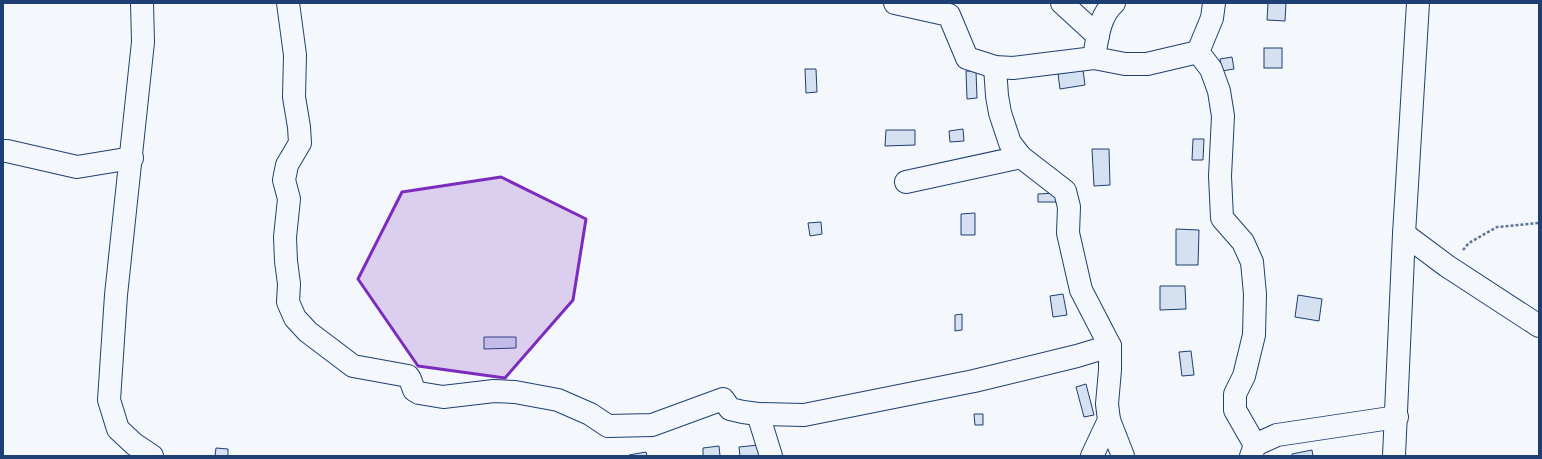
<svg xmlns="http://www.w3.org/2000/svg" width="1542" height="459" font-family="'Roboto Condensed',sans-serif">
<rect width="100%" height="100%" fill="#f4f7fb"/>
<g fill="#d5e0f0" stroke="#1d3f73">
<path d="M1268 3H1286L1285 21 1267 20Z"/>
<rect x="1264" y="48" width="18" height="20"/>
<path d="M1232 57 1234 69 1222 71 1220 59Z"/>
<path d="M805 69H816L817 92 806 93Z"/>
<path d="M1083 70 1085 85 1060 89 1058 74Z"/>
<path d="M966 71H976L977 98 967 99Z"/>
<path d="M963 129 964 141 950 142 949 131Z"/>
<path d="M886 130H915V145L885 146Z"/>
<path d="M1193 139H1204L1203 160H1192Z"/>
<path d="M1092 149H1109L1110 185 1094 186Z"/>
<path d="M1055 193 1056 202H1038V194Z"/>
<path d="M975 213V235H961V214Z"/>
<path d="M821 222 822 234 810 236 808 223Z"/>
<path d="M1176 229 1199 230 1198 265H1176Z"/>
<path d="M1160 286H1185L1186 309 1160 310Z"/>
<path d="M1063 294 1067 315 1053 317 1050 296Z"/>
<path d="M1298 295 1322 299 1319 321 1295 317Z"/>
<path d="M962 314V330L955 331V315Z"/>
<path d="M484 337H516V348L484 349Z"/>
<path d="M1191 351 1194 375 1182 376 1179 352Z"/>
<path d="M1086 384 1094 415 1084 417 1076 387Z"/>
<path d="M974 414H983V425H975Z"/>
<path d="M758 445 759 456H740L739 447Z"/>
<path d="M719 446 720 456H703V448Z"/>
<path d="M216 448 228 449V456H215Z"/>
<path d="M1312 450 1313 456H1292V454Z"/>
<path d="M646 452 647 456H630L629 455Z"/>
</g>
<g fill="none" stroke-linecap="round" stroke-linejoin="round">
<defs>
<g id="minor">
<path d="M142 3 143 42 116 295 109 400 118 429 134 444 152 456"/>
<path d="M288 3 295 55 294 97 299 127 300 143 287 165 284 180 289 199 285 237 286 261 289 284 288 302 295 318 308 332 353 366 408 376 410 379 414 390 419 393 443 397 494 391 515 392 558 400 590 414 608 426 652 425 723 399 730 409 743 412 758 414 804 415 974 381 1077 356 1110 346"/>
<path d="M895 3 949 15 967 58 995 67 1013 68 1094 58 1125 64H1147L1198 52"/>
<path d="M1062 3 1098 36"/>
<path d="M1214 3 1212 18 1198 52 1211 69 1219 91 1223 116 1220 176 1222 218 1243 242 1252 262 1255 294 1254 335 1244 376 1235 394V410L1255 445"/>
<path d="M1094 58C1097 40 1099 16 1114 3"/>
<path d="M995 67 997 96 1000 113 1010 143 1021 157 1065 191 1069 207 1068 233 1081 290 1110 346V370L1107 404 1109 420 1092 456"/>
<path d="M3 151H7L77 167 132 158"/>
<path d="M906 182 1021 157"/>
<path d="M1404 234 1447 266 1539 326"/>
<path d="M758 414 771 456"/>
<path d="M1109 420 1123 456"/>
<path d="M1251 456 1255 445 1277 435 1397 417"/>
</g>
<path id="secondary" d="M1394 456 1404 234 1418 3"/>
</defs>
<use href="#minor" stroke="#1d3f73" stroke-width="24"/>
<use href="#secondary" stroke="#1d3f73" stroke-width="24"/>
<path stroke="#5e769c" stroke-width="2.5" stroke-dasharray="3 2" stroke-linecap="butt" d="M1463 250 1469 243 1497 227 1539 223"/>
<use href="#minor" stroke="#f4f7fb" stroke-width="22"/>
<use href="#secondary" stroke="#f4f7fb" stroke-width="22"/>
</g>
<path fill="#7b2cbf" fill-opacity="0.2" stroke="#7b2cbf" stroke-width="3" stroke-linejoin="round" d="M501 177 586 219 573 300 505 378 418 366 358 279 402 192Z"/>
<rect width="1542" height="459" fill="none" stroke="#1d3f73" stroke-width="8"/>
</svg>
